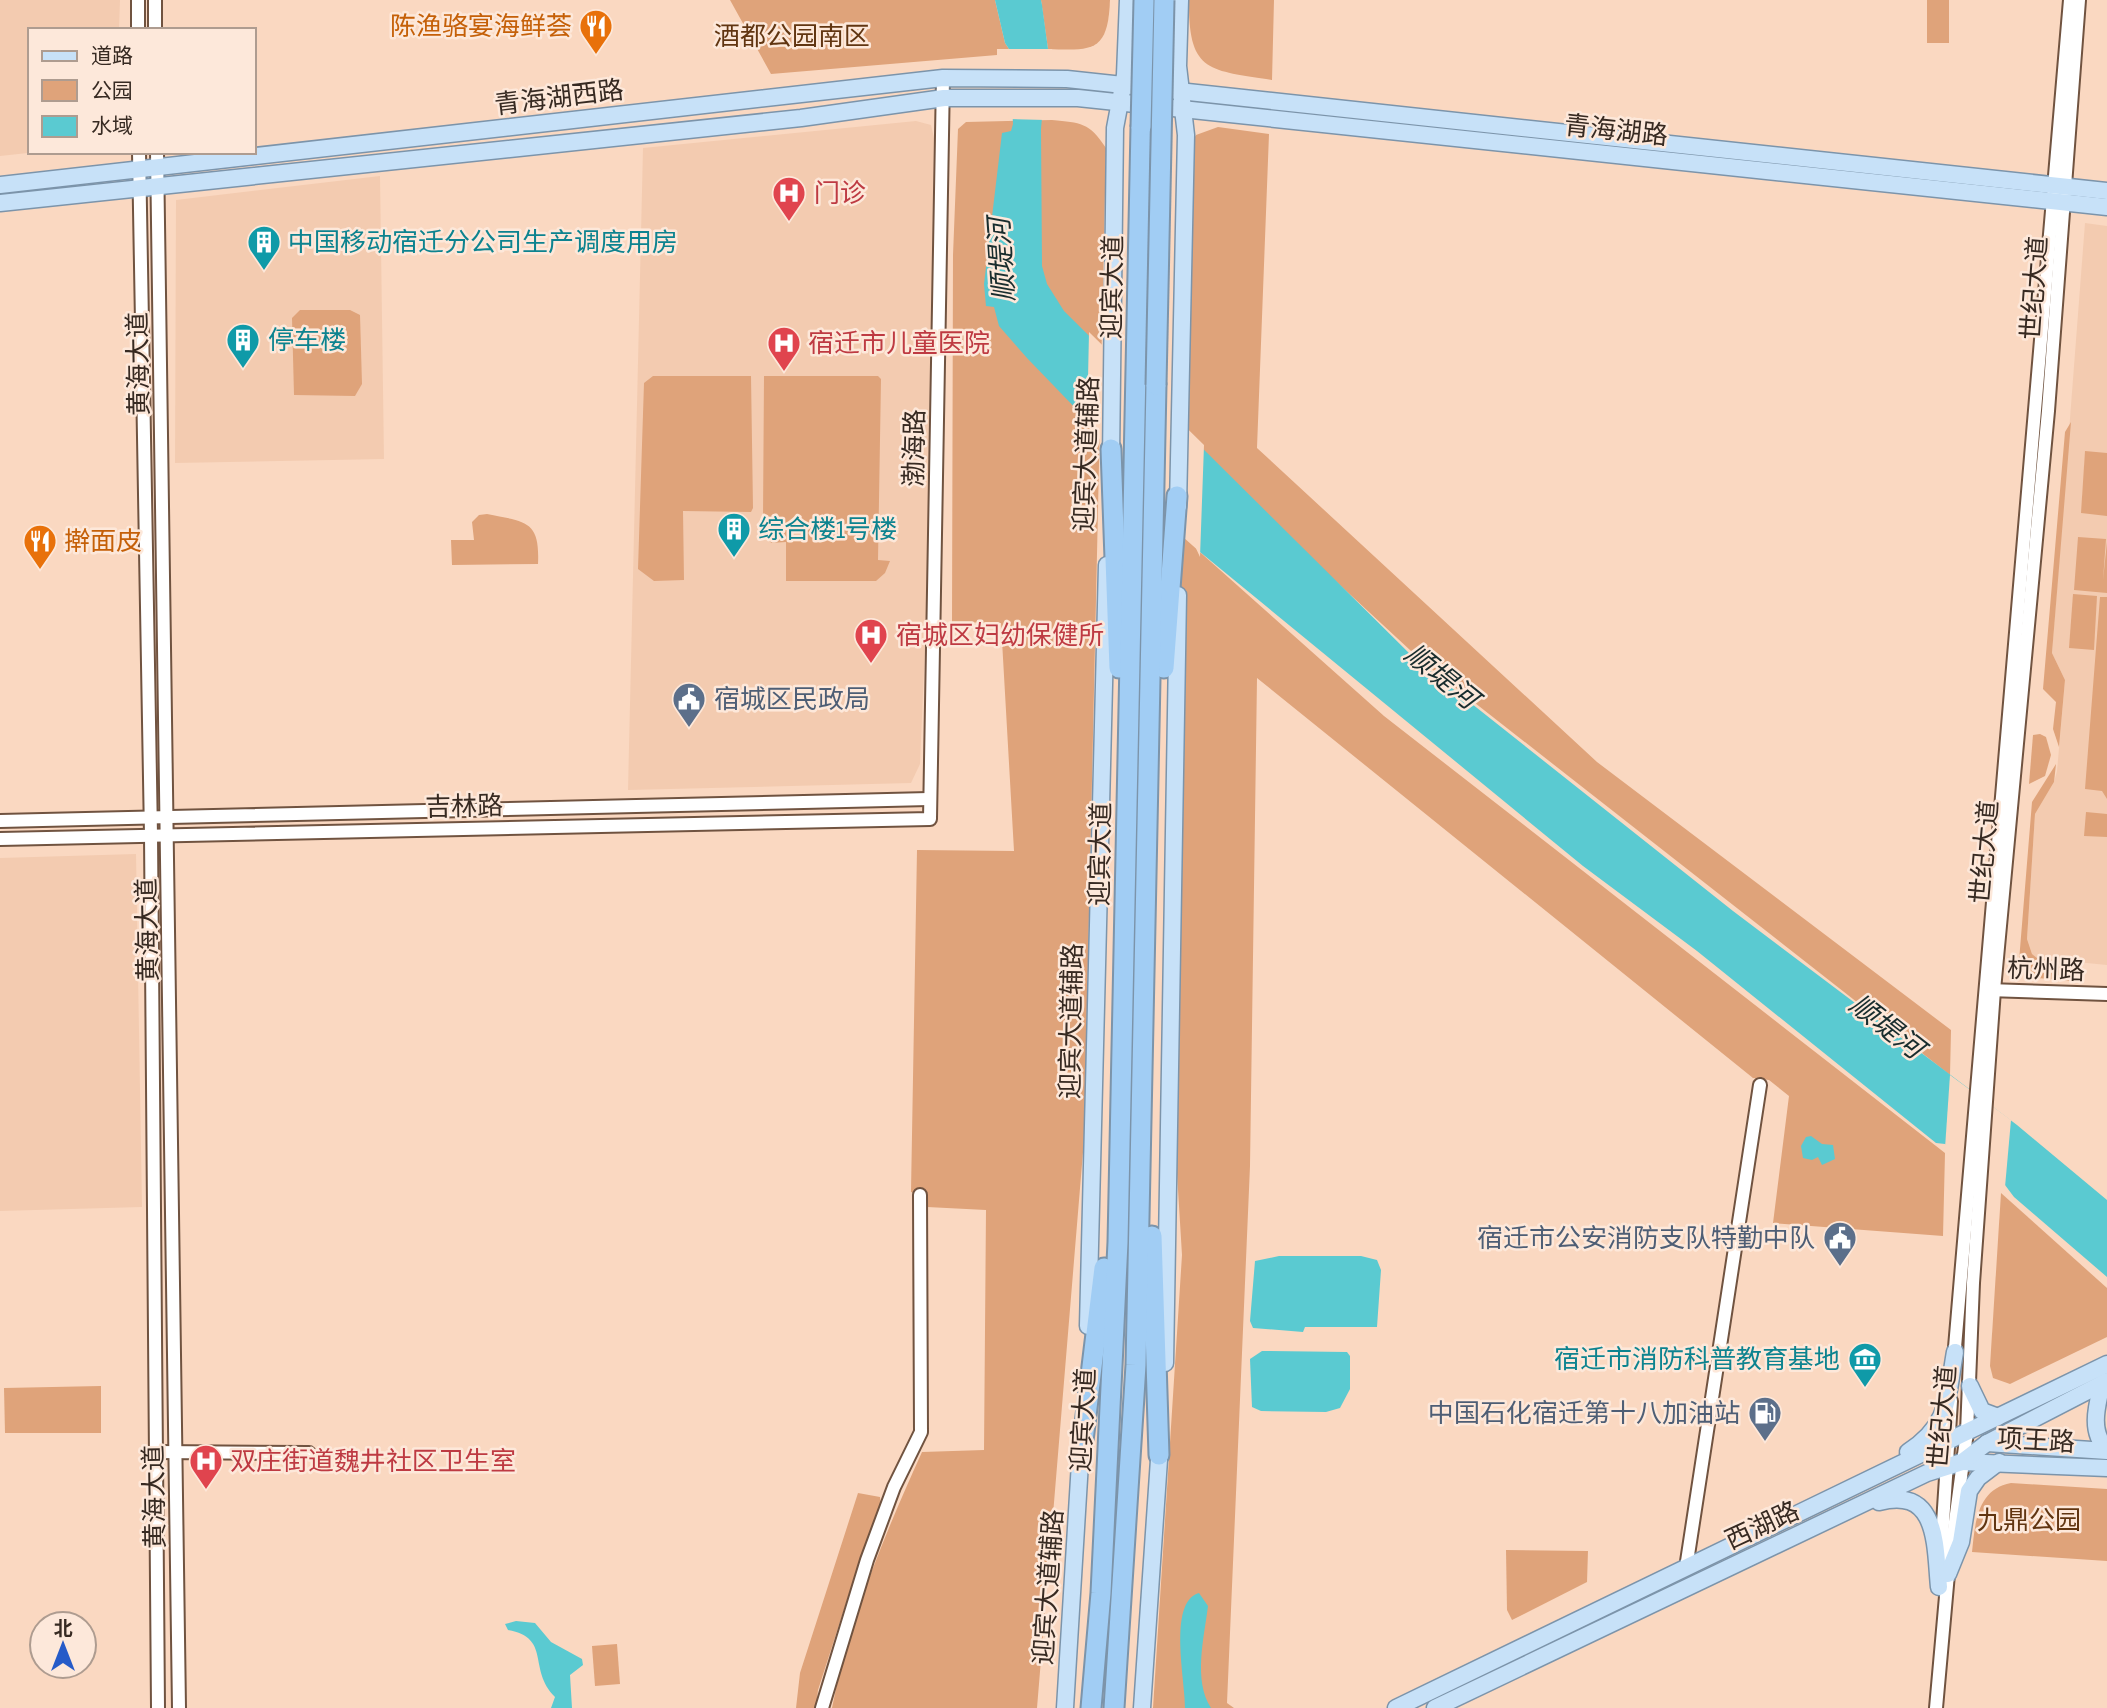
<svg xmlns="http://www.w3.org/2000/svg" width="2107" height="1708" font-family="'Sofia Sans Condensed','Noto Sans SC',sans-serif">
<rect width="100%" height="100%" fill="#fad8c1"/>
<g fill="#f3cbb0">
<path d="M0 0H120L119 30H30V152H37L0 156Z"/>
<path d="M916 121 931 125 934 138 927 600 920 764 911 783 628 790 643 148Z"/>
<path d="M380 176 384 459 175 463 176 200Z"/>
<path d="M2085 223 2107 226V965L2037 958 2032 954 2027 939 2035 814 2054 782 2057 771 2065 680 2052 653Z"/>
<path d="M136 854 142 1207 0 1211V858Z"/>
</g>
<g fill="#dfa37a">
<path d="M730 0H995L1005 43 1009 49H997V55L771 74Z"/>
<path d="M1041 0H1110C1108 51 1094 51 1048 49Z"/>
<path d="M1189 0H1274L1272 80C1209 70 1188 73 1189 0Z"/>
<rect x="1927" y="0" width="22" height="43"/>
<path d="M1052 120C1081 123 1089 122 1106 148L1084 1140 1037 1708H832C849 1619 885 1534 922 1452L984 1450 986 1210 927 1207 926 1196 911 1192 917 850 1014 851 1001 623 952 622 953 255 958 129 966 122Z"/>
<path d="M1218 127 1269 134 1257 448 1597 762 1951 1030 1950 1075 1424 663 1178 435 1186 152 1196 135Z"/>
<path d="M300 310H350L360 315 362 384 355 396 294 395 292 318Z"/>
<path d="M653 376H751L753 508 751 512 683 511 684 580 654 581 638 569 644 383Z"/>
<path d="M764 376H878L881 379 878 560 890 561 885 573 876 581H786V542L771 543 763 518Z"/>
<path d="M2071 422 2052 653 2065 680 2059 747 2053 729 2056 702 2043 689 2065 432Z"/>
<path d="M2085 451 2107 453V516L2081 513Z"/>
<path d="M487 514C526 522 540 520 538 564L452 565 451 540H474L472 522 479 515Z"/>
<path d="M1183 537 1384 716 1945 1153 1943 1236 1773 1223 1789 1096 1769 1080 1753 1078 1257 678 1250 1166 1227 1703 1234 1708H1153L1182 1255 1168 1026 1177 544Z"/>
<path d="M2078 537 2106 539 2103 580 2107 542V593L2074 590Z"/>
<path d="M2073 594 2097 596 2094 650 2069 648Z"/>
<path d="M2100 597H2107V799L2102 791 2085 789Z"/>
<path d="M2040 734 2046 737 2051 755 2045 776 2029 784 2033 735Z"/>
<path d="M2056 764 2054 782 2035 814 2027 939 2032 954 2037 958 2081 963 2079 982 2038 978 2023 972 2019 961 2032 802Z"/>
<path d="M2086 812 2107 814V837L2084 836Z"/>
<path d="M2001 1193 2107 1288V1337L2010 1384 1993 1378 1990 1366Z"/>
<path d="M101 1386V1433H5L4 1388Z"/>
<path d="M2011 1483 2107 1489V1561L1972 1552C1975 1524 1977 1489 2011 1483Z"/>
<path d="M858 1493 880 1497 881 1505 858 1566 818 1690 816 1708H796L800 1673Z"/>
<path d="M1506 1550 1588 1551 1587 1582 1512 1620 1507 1610Z"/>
<path d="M617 1644 620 1684 595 1686 592 1646Z"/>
</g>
<g fill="#5acad1">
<path d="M995 0H1041L1042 5 1048 49 1041 129 1042 266 1047 284 1064 311 1414 658 1733 911 2017 1125 2107 1200V1277L2014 1197 2005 1185 1945 1144 1936 1143 1697 951 1583 866 1200 552 1190 527 1027 358 999 326 994 307 986 306 984 284 1002 133 1011 131 1013 124 1009 49 1005 43Z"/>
<path d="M1811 1136 1822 1144 1833 1145 1835 1159 1822 1165 1818 1157 1812 1160 1803 1158 1801 1146 1806 1137Z"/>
<path d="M1279 1256H1361L1377 1260 1381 1270 1377 1327H1305L1303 1332 1253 1328 1250 1321 1255 1261Z"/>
<path d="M1262 1351 1347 1352 1350 1356V1389L1340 1408 1326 1412 1261 1411 1252 1407 1250 1359Z"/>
<path d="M1199 1593 1208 1606C1204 1638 1193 1680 1211 1708H1185C1186 1683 1167 1602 1199 1593Z"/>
<path d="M516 1621 535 1623 551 1642 582 1659 583 1665 570 1675 572 1708H551L555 1697C527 1669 552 1638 508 1630L505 1624Z"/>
</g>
<g fill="#fad8c1">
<path d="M1005 49H1052L1046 120 1009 119Z"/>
<path d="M1089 332 1204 445 1200 557 1187 529 1087 426Z"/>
<path d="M1950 1075 2011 1120 2005 1187 1945 1148Z"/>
</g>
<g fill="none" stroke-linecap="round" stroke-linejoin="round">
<defs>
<g id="minor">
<path d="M138 0V30"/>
<path d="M155 0V30"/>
<path d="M139 152 151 835 158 1708"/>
<path d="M157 152 179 1708"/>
<path d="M0 821 929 799"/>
<path d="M0 839 930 819 943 78"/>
<path d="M1988 990 2107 994"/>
<path d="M1954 1359 2070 0"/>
<path d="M156 1452 309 1453"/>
<path d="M1941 1554 1951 1401"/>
<path d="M1686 1568 1760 1085"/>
<path d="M822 1708 867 1560 894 1487 921 1432 920 1195"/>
<path d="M1936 1708 1948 1574 1967 1432 1973 1283 1994 990 2048 411 2079 0"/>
</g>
<g id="major">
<path d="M0 185 943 78 1067 79 2107 191"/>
<path d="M0 203 801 118 944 98H1078L2107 207"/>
<path d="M1111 458 1115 128 1125 75 1128 0"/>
<path d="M1178 506 1186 135 1178 66 1180 0"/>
<path d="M1088 1326 1107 565"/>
<path d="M1165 1363 1178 595"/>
<path d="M2102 1384C2097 1405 2089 1432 2107 1449"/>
<path d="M1970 1386 1982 1411 1998 1417"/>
<path d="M1987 1443 2107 1451"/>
<path d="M1908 1452C1950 1425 1947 1397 1955 1352"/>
<path d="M1962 1462 2107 1468"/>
<path d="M1879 1502C1939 1486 1935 1547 1939 1587"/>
<path d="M1948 1574 1961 1542 1969 1491 1978 1478 1999 1462"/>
<path d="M1065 1708 1081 1446"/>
<path d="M1142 1708 1160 1445"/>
<path d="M1396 1708 2107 1364"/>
<path d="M1435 1708 1927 1473 1962 1462 1987 1443 2107 1381"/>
</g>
<g id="highway">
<path d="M1111 449 1119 668"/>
<path d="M1164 668 1177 496"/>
<path d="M1152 1236 1159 1455"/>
<path d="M1081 1457 1104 1268"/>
<path d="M1091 1708 1101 1593 1118 1242 1141 127"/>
<path d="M1114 1708 1136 1365 1156 385"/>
</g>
</defs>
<use href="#minor" stroke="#705340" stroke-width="16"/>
<use href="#major" stroke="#7c94aa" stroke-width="19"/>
<use href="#highway" stroke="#7c94aa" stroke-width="23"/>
<use href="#minor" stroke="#fff" stroke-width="12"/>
<use href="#major" stroke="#c7e1f8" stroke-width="16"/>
<use href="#highway" stroke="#a1cdf4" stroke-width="19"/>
<defs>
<g id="highway-bridge">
<path d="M1141 127 1144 0"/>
<path d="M1156 385 1164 0"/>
</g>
</defs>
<use href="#highway-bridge" stroke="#7c94aa" stroke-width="23" stroke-linecap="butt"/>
<use href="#highway-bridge" stroke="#a1cdf4" stroke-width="19"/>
</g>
<defs>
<symbol id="restaurant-pin" viewBox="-11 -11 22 30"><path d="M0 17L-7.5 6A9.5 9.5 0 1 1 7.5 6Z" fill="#e8710a" stroke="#fde8da"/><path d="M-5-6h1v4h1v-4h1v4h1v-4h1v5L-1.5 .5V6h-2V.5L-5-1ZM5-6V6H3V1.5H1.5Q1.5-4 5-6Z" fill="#fff"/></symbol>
<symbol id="hospital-pin" viewBox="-11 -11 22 30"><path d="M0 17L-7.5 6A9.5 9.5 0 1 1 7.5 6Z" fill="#e0444e" stroke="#fde8da"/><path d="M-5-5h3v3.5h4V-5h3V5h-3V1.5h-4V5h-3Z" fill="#fff"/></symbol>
<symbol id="building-pin" viewBox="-11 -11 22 30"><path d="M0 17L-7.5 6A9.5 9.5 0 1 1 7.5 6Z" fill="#0f9aa8" stroke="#fde8da"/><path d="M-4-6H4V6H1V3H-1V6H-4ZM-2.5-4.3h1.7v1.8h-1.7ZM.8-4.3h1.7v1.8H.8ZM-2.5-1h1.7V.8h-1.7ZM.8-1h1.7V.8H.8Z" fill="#fff"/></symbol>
<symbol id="civic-pin" viewBox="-11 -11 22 30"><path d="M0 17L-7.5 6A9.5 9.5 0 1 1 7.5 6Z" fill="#5c6f8a" stroke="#fde8da"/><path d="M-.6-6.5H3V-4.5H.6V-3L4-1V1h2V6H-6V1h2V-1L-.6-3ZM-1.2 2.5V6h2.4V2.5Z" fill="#fff"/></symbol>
<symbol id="museum-pin" viewBox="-11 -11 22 30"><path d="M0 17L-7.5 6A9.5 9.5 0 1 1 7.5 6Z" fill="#0f9aa8" stroke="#fde8da"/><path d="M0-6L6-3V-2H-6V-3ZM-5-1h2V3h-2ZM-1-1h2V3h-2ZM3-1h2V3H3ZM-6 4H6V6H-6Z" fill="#fff"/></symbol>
<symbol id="fuel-pin" viewBox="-11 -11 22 30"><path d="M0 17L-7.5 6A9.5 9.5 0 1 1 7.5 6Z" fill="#5c6f8a" stroke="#fde8da"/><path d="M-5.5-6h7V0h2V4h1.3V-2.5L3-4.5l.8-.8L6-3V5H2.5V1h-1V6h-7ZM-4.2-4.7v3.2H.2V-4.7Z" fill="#fff"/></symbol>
</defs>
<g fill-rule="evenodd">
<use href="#restaurant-pin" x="577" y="7" width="38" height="52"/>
<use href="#hospital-pin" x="770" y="174" width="38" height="52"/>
<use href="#building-pin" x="245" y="223" width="38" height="52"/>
<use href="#building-pin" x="224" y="321" width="38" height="52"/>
<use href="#hospital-pin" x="765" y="324" width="38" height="52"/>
<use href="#building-pin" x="715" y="510" width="38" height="52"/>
<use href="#restaurant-pin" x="21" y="522" width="38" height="52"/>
<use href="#hospital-pin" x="852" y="616" width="38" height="52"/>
<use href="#civic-pin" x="670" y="680" width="38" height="52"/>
<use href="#civic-pin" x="1821" y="1219" width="38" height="52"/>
<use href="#museum-pin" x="1846" y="1340" width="38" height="52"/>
<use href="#fuel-pin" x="1746" y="1394" width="38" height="52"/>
<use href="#hospital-pin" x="187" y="1442" width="38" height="52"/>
</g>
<g text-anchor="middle" stroke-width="5" stroke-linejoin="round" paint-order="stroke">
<g font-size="26" fill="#c56008" stroke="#fde8da" text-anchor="end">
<text x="572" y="35">陈渔骆宴海鲜荟</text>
<text x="64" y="550" text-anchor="start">擀面皮</text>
</g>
<g font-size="26" fill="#613511" stroke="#fde8da">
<text x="792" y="45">酒都公园南区</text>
<text x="2029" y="1529">九鼎公园</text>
</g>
<g font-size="26" fill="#372a22" stroke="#fde8da">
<text transform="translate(559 97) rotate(-7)" y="9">青海湖西路</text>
<text transform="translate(1616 130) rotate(6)" y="9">青海湖路</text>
<text transform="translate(1112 287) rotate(-89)" y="9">迎宾大道</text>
<text transform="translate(2034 288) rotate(-86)" y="9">世纪大道</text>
<text transform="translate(138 364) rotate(-91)" y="9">黄海大道</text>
<text transform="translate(914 448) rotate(-89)" y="9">渤海路</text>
<text transform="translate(1086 454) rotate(-88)" y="9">迎宾大道辅路</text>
<text transform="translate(464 806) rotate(-1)" y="9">吉林路</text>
<text transform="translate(1984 852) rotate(-85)" y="9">世纪大道</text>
<text transform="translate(1100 854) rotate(-89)" y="9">迎宾大道</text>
<text transform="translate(147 930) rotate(-91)" y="9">黄海大道</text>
<text transform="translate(2046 969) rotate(2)" y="9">杭州路</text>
<text transform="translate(1071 1021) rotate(-89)" y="9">迎宾大道辅路</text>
<text transform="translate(1942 1417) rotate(-85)" y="9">世纪大道</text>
<text transform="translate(1083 1420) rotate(-87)" y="9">迎宾大道</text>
<text transform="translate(2036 1440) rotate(3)" y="9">项王路</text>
<text transform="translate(154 1497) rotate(-91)" y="9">黄海大道</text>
<text transform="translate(1762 1525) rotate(-25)" y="9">西湖路</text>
<text transform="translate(1048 1587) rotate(-86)" y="9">迎宾大道辅路</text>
</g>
<g font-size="26" fill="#be3a42" stroke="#fde8da" text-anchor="start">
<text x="814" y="202">门诊</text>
<text x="808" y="352">宿迁市儿童医院</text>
<text x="896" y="644">宿城区妇幼保健所</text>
<text x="230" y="1470">双庄街道魏井社区卫生室</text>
</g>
<g font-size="26" fill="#0d838f" stroke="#fde8da" text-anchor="start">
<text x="288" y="251">中国移动宿迁分公司生产调度用房</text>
<text x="268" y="349">停车楼</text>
<text x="758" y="538">综合楼1号楼</text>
<text x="1840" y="1368" text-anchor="end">宿迁市消防科普教育基地</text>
</g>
<g font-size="26" fill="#4e5e75" stroke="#fde8da" text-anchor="end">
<text x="714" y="708" text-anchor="start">宿城区民政局</text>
<text x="1815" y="1247">宿迁市公安消防支队特勤中队</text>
<text x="1740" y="1422">中国石化宿迁第十八加油站</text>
</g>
<g font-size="28" font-style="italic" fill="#192d2e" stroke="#fde8da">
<text transform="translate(1001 260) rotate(-94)" y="10">顺堤河</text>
<text transform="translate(1442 676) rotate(39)" y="10">顺堤河</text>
<text transform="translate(1887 1026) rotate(38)" y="10">顺堤河</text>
</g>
</g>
<rect x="28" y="28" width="228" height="126" fill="#fde8da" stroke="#ae9c90" stroke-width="2"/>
<rect x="42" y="51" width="35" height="10" fill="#c7e1f8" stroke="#ae9c90" stroke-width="2"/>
<text x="91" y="63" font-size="21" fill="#372a22">道路</text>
<rect x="42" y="80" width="35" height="21" fill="#dfa37a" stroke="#ae9c90" stroke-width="2"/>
<text x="91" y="98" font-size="21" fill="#372a22">公园</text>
<rect x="42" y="116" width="35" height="21" fill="#5acad1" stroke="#ae9c90" stroke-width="2"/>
<text x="91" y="133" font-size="21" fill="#372a22">水域</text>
<g transform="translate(63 1645)"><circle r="33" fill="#fde8da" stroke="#ae9c90" stroke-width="2"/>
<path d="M0-5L12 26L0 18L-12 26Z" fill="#265bc8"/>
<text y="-10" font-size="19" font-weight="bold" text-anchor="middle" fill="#372a22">北</text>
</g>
</svg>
